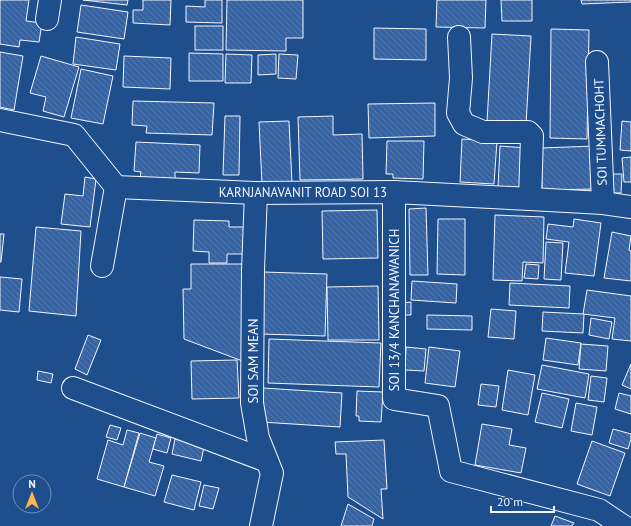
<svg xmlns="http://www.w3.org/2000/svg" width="631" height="526" font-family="'PT Sans',sans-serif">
<defs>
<pattern id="building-back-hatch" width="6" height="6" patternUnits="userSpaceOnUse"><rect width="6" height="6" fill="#3563a3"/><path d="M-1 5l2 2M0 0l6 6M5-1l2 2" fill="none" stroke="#537ab1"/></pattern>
</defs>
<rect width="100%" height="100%" fill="#1f4e8c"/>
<g fill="url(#building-back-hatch)" stroke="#f2f6ff">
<path d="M0 0H29L26 21 42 23 39 42 20 40 19 47 0 44Z"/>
<path d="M83 0H128L127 5Z"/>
<path d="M143 0H171L170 25 133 23V10H143Z"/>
<path d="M205 0H222V23L186 22V6L205 7Z"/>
<path d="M227 0H303V38H286V51L226 50Z"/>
<path d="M437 0H486L485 28 436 27Z"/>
<path d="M501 0H532V21H502Z"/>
<path d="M581 0H631V2L582 4Z"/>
<path d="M81 5 128 12 124 39 77 32Z"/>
<rect x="195" y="26" width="28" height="24"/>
<path d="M374 28 426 29V60L374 59Z"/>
<path d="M551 29 589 30 587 139 550 138Z"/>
<path d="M492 34 531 36 526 125 487 122Z"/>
<path d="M76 37 120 44 116 70 73 64Z"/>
<path d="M0 52 23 56 14 110 0 107Z"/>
<path d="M189 53 223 54V81H189Z"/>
<path d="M226 54 252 55 251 83H225Z"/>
<path d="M276 54V74L258 75V55Z"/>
<path d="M279 54 298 55 296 79 278 78Z"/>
<path d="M41 56 79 67 64 117 43 111 46 97 30 93Z"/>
<path d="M124 56 171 58 170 89 123 87Z"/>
<path d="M81 69 113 76 103 124 71 118Z"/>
<path d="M133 101 214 103 212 135 146 133 147 126 132 125Z"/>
<path d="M435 103V136L369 138 368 104Z"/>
<path d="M225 116H240L239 175H223Z"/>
<path d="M333 116V135L362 134 363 179 300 180 298 117Z"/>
<path d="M289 121 292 183 262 184 259 122Z"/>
<path d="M622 121 631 122V151L620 150Z"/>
<path d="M462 139 497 141 494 184 460 182Z"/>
<path d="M387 141H424L423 179 393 178V174H386Z"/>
<path d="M136 142 200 145 199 173 175 172V180L140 178 141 172 134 171Z"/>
<path d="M500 146 526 148 524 189 498 188Z"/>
<path d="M595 146 596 189 542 190 541 148Z"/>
<path d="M631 157V182H624L622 158Z"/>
<path d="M608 174H622L621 193H607Z"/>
<path d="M85 177 96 179 90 227 61 224 65 194 83 196Z"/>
<path d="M426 208 428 275H410L409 209Z"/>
<path d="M377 210 378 258 323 259 322 211Z"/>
<path d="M495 215 544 217 543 263 523 262 522 281 493 280Z"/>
<path d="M438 219H465V275L437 274Z"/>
<path d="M574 219 601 223 594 276 565 273 569 242 546 239 548 224 573 227Z"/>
<path d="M194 220 229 221V227H249L248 254H227V263H209V252L193 251Z"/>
<path d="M36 227 81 231 76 316 29 311Z"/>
<path d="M612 232 631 236 629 250 631 251V281L604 278Z"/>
<path d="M0 234H4L1 262H0Z"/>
<path d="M546 242 563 243 561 280 544 279Z"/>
<path d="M191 264H244L245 362 184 339 183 289H191Z"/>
<path d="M526 264 539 265 538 279 524 278Z"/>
<path d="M263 272 327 274 325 336 261 334Z"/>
<path d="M0 277 22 279 19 312 0 310Z"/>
<path d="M412 281 457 284 456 303 411 300Z"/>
<path d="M510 283 570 286 569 308 509 305Z"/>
<path d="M378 286 379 340H328L327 287Z"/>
<path d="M587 290 631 296V341L612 339 615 318 583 314Z"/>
<path d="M411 302V315H402V303Z"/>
<path d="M491 309 516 311 514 339 488 337Z"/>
<path d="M543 312 584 314 583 333 542 331Z"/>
<path d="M427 315 472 316V330L427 329Z"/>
<path d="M591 318 612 322 609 339 589 335Z"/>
<path d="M88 335 101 340 87 375 75 369Z"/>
<path d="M546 338 581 343 578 365 543 360Z"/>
<path d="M269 339 381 343 379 387 268 383Z"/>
<path d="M581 344 608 346 606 371 579 369Z"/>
<path d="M406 347 426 349 424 371 405 370Z"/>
<path d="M429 347 460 351 455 387 425 383Z"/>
<path d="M237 360 239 398 192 399 191 361Z"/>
<path d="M631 364V389L622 385Z"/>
<path d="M542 365 589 374 585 398 537 389Z"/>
<path d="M508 370 535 375 528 415 502 410Z"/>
<path d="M38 371 53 374 51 383 37 380Z"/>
<path d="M591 376 607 378 604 402 588 400Z"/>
<path d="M481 384 499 386 496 407 478 405Z"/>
<path d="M263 388 342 393 340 427 261 422Z"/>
<path d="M357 391 383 392 381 422 359 421V416H356Z"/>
<path d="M542 393 569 399 562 428 535 422Z"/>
<path d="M619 393 631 396V414L615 409Z"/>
<path d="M576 403 597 407 592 435 571 431Z"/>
<path d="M482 424 512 429 509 445 526 448 521 473 475 465Z"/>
<path d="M110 425 121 428 117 440 106 437Z"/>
<path d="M613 429 631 434V439L628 449 609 443Z"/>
<path d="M127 430 139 433 124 487 97 479 108 440 123 445Z"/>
<path d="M140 433 156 438 149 462 164 466 155 496 124 487Z"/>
<path d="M157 434 171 438 167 453 153 449Z"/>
<path d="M175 439 204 447 201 461 172 454Z"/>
<path d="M384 440 387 489H381L383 519 348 497 346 454H336L335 442Z"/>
<path d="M592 441 625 453 610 496 577 484Z"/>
<path d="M172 475 201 482 194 510 164 502Z"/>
<path d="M204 485 219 488 213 509 199 506Z"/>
<path d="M348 504 374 519 372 526H341Z"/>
<path d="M555 516 574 523 572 526H551Z"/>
</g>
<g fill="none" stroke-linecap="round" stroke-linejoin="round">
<defs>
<g id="minor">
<path d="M47 19 50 0"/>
<path d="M459 37 461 78 458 113 464 124 483 132H528L532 136 530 199"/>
<path d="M597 62 603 203"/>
<path d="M0 120 74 135 116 187 256 193 394 192 530 199 603 203 631 207"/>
<path d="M394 192V399L438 406 451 471 599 510 623 526"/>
<path d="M256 193 253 270 252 403 258 438 272 473 261 526"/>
<path d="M102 266 116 187"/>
<path d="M73 388 267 461"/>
</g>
</defs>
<use href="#minor" stroke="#f2f6ff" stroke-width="24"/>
<use href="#minor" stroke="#1f4e8c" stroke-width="22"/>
</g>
<g text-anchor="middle" stroke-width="3" stroke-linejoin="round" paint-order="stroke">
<g font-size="13" fill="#f2f6ff" stroke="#1f4e8c">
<text transform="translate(600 132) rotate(-92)" y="5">SOI TUMMACHOHT</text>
<text x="303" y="197">KARNJANAVANIT ROAD SOI 13</text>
<text transform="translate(394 310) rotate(-90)" y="5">SOI 13/4 KANCHANAWANICH</text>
<text transform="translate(253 361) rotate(-90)" y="5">SOI SAM MEAN</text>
</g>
</g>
<g transform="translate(32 494)"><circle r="19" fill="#1f4e8c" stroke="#7391ba"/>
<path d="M0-3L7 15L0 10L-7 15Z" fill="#ffb74d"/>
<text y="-6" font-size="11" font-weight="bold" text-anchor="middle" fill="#f2f6ff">N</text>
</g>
<path d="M491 506v6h63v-6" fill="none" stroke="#f2f6ff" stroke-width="2"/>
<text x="497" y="506" font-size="12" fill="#f2f6ff" stroke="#1f4e8c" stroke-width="3" paint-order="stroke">20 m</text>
</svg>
